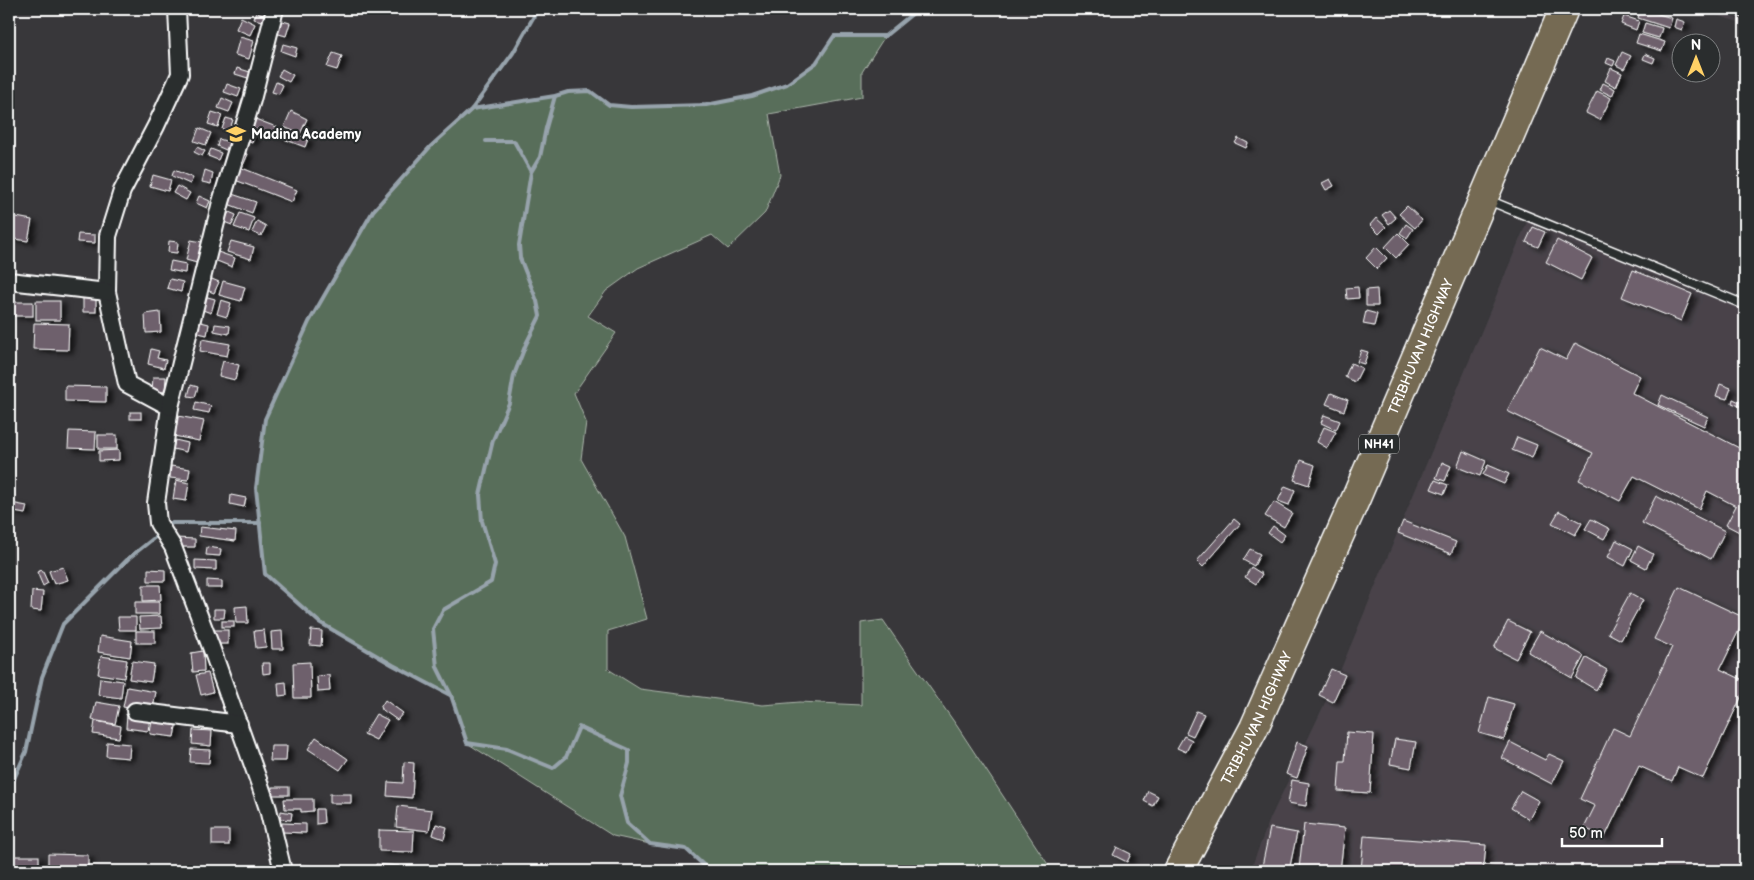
<svg xmlns="http://www.w3.org/2000/svg" width="1754" height="880" font-family="'Balsamiq Sans',sans-serif">
<defs>
<filter id="shadow"><feDropShadow dx="5.5" dy="3" stdDeviation="2.5" flood-color="#0009"/></filter>
</defs>
<rect width="100%" height="100%" fill="#38373a"/>
<filter id="ink" filterUnits="userSpaceOnUse"><feTurbulence type="fractalNoise" baseFrequency=".02" numOctaves="2"/><feDisplacementMap in="SourceGraphic" scale="10" xChannelSelector="R" yChannelSelector="G"/><feConvolveMatrix kernelMatrix="1 2 1 2 8 2 1 2 1" color-interpolation-filters="sRGB"/></filter>
<g filter="url(#ink)">
<g fill="#484349">
<path d="M1697 9H1745V24Z"/>
<path d="M1529 217 1745 305V871H1250L1270 819 1340 671Z"/>
</g>
<path fill="#596e5a" stroke="#acb6ac" d="M834 36H885L862 72V97L769 114 780 175 765 213 728 249 712 235 638 268 606 291 588 316 616 333 574 393 586 422 581 459 625 537 647 619 608 631V669L640 689 763 705 800 702 861 705V623L883 620 911 661 957 726 1051 869 1041 871H710L686 849 650 844 613 836 467 743 451 695 393 665 319 622 265 574 256 488 265 419 309 322 373 211 430 147 472 109 555 96 568 92 590 91 609 105 631 107 706 105 752 96 787 84 816 63Z"/>
<g fill="none" stroke-linecap="round" stroke-linejoin="round">
<g stroke="#97a3ac" stroke-width="4">
<path d="M472 109 555 96 568 92 590 91 609 105 631 107 706 105 752 96 787 84 816 63 834 36H885L912 14 916 9"/>
<path d="M486 141H514L531 172 519 245 520 258 537 301 540 316 526 344 514 375 509 403 493 440 480 495 482 521 495 564 491 582 443 610 433 629 437 667 451 695 467 743 507 749 553 768 566 757 579 727 629 750V763L620 796 627 823 650 844 686 849 710 871"/>
<path d="M531 172 540 157 546 128 555 96"/>
<path d="M166 528 172 523H260"/>
<path d="M450 695 393 665 319 622 265 574 256 488 265 419 309 322 373 211 430 147 472 109 513 53 538 9"/>
<path d="M9 790 26 752 42 677 63 624 129 558 159 534"/>
</g>
</g>
<g fill="#6e606c" stroke="#fff" filter="url(#shadow)">
<path d="M1641 9 1672 18 1669 28 1638 18Z"/>
<path d="M1731 9H1745V19L1730 13Z"/>
<path d="M256 13 264 15 262 21 254 19Z"/>
<path d="M1624 16 1639 21 1636 30 1621 24Z"/>
<path d="M241 17 255 24 250 35 236 29Z"/>
<path d="M1676 19 1685 22 1682 30 1674 27Z"/>
<path d="M279 20 290 23 286 36 275 33Z"/>
<path d="M1645 23 1662 28 1659 38 1642 33Z"/>
<path d="M1639 34 1665 42 1662 51 1636 43Z"/>
<path d="M240 37 254 41 249 59 235 55Z"/>
<path d="M283 44 297 48 295 56 281 51Z"/>
<path d="M1622 52 1631 56 1624 69 1616 65Z"/>
<path d="M333 53 342 56 337 70 327 67Z"/>
<path d="M1645 54 1655 58 1653 63 1643 59Z"/>
<path d="M1608 58 1615 61 1613 66 1606 63Z"/>
<path d="M237 68 250 72 248 78 235 74Z"/>
<path d="M1611 68 1622 73 1616 87 1605 81Z"/>
<path d="M282 69 293 75 289 82 278 76Z"/>
<path d="M276 82 283 85 279 94 272 92Z"/>
<path d="M1603 83 1615 89 1612 96 1600 90Z"/>
<path d="M227 84 241 89 238 97 224 92Z"/>
<path d="M1597 91 1611 98 1600 120 1586 113Z"/>
<path d="M222 98 233 103 229 112 218 108Z"/>
<path d="M291 111 307 119 300 134 284 127Z"/>
<path d="M212 112 222 115 218 127 208 124Z"/>
<path d="M250 117 308 139 305 147 257 129 252 143 241 139Z"/>
<path d="M226 118 233 120 229 131 222 129Z"/>
<path d="M199 128 211 133 206 145 194 141Z"/>
<path d="M1238 138 1248 143 1246 148 1235 143Z"/>
<path d="M219 139 229 142 226 150 217 146Z"/>
<path d="M197 147 205 151 202 156 194 152Z"/>
<path d="M211 149 221 153 218 160 208 156Z"/>
<path d="M240 150 248 154 242 168 297 190 292 202 230 178Z"/>
<path d="M174 170 193 178 190 184 172 176Z"/>
<path d="M205 170 213 173 211 184 202 182Z"/>
<path d="M153 175 171 180 168 191 150 186Z"/>
<path d="M1330 179 1334 186 1326 190 1322 183Z"/>
<path d="M177 186 190 193 186 200 173 193Z"/>
<path d="M232 194 256 202 252 213 228 204Z"/>
<path d="M199 196 210 201 207 208 196 203Z"/>
<path d="M1407 206 1422 220 1415 228 1399 214Z"/>
<path d="M1389 210 1396 218 1389 224 1382 215Z"/>
<path d="M229 212 236 215 232 225 224 222Z"/>
<path d="M240 213 254 218 249 232 234 227Z"/>
<path d="M11 216 32 220 28 241 9 238Z"/>
<path d="M1376 218 1386 227 1379 234 1370 225Z"/>
<path d="M257 221 266 226 261 236 252 232Z"/>
<path d="M1406 224 1413 229 1407 238 1400 233Z"/>
<path d="M1533 227 1545 232 1538 247 1526 242Z"/>
<path d="M1398 233 1409 244 1396 258 1385 247Z"/>
<path d="M78 234 95 235V243L77 242Z"/>
<path d="M191 240 202 242 197 263 186 260Z"/>
<path d="M1557 240 1592 258 1581 280 1546 262Z"/>
<path d="M169 241 178 242 177 253 168 252Z"/>
<path d="M231 241 254 247 251 259 227 252Z"/>
<path d="M1376 247 1387 258 1377 269 1366 258Z"/>
<path d="M215 251 235 258 232 267 212 259Z"/>
<path d="M171 261 186 264 185 273 169 270Z"/>
<path d="M1633 270 1692 294 1681 321 1622 297Z"/>
<path d="M207 277 219 282 214 293 202 288Z"/>
<path d="M170 279 183 282 181 292 167 288Z"/>
<path d="M223 281 245 287 241 301 219 295Z"/>
<path d="M1358 287 1359 298 1347 299 1346 288Z"/>
<path d="M1377 289 1378 306H1366V290Z"/>
<path d="M204 296 215 299 211 313 200 309Z"/>
<rect x="83" y="298" width="13" height="14"/>
<path d="M221 300 231 303 227 317 217 314Z"/>
<rect x="36" y="301" width="24" height="19"/>
<rect x="12" y="302" width="21" height="14"/>
<path d="M1366 311 1377 314 1374 326 1363 324Z"/>
<path d="M160 312 161 332 146 333 145 314Z"/>
<path d="M197 321 209 324 207 335 194 332Z"/>
<path d="M34 323 69 324 68 350 33 349Z"/>
<path d="M215 324 230 326 229 334 214 331Z"/>
<path d="M202 339 230 344 227 356 200 351Z"/>
<path d="M1575 343 1640 376 1632 393 1745 451V535L1726 525 1736 506 1707 491 1699 509 1634 476 1620 501 1579 480 1593 453 1507 411 1540 347 1566 360Z"/>
<path d="M151 349 159 351 157 358 166 360 164 368 148 364Z"/>
<path d="M1361 350 1368 352 1364 364 1357 362Z"/>
<path d="M223 361 239 365 235 380 219 376Z"/>
<path d="M1351 363 1362 368 1355 382 1345 377Z"/>
<path d="M153 377H166L165 392 152 391Z"/>
<path d="M1720 384 1731 388 1727 399 1716 396Z"/>
<path d="M191 385 198 387 195 397 188 396Z"/>
<path d="M65 386 106 387V402L65 401Z"/>
<path d="M1331 393 1348 400 1344 411 1326 404Z"/>
<path d="M1662 395 1708 417 1704 426 1658 405Z"/>
<path d="M1733 399 1744 404 1742 407 1732 403Z"/>
<path d="M196 402 211 406 209 413 194 410Z"/>
<rect x="130" y="412" width="11" height="7"/>
<path d="M1324 415 1340 421 1336 430 1321 423Z"/>
<path d="M178 416 204 421 199 441 174 436Z"/>
<path d="M1324 427 1336 432 1327 448 1317 442Z"/>
<path d="M69 431 96 432 95 449 68 448Z"/>
<rect x="98" y="435" width="19" height="14"/>
<path d="M1517 437 1537 445 1532 458 1512 450Z"/>
<path d="M175 440 188 443 186 452 173 449Z"/>
<path d="M119 450V460L99 461V451Z"/>
<path d="M1463 451 1486 461 1480 476 1457 467Z"/>
<path d="M1301 460 1315 465 1309 485 1294 480Z"/>
<path d="M1442 462 1451 466 1445 481 1436 478Z"/>
<path d="M1488 465 1509 474 1504 484 1483 475Z"/>
<path d="M171 466 190 469 188 480 170 478Z"/>
<path d="M176 480 189 483 186 501 173 499Z"/>
<path d="M1435 480 1448 485 1444 494 1431 489Z"/>
<path d="M1285 486 1295 490 1289 505 1278 501Z"/>
<path d="M231 495 246 498 244 507 230 504Z"/>
<path d="M1656 496 1725 531 1711 559 1642 523Z"/>
<path d="M1274 502 1292 513 1284 527 1265 516Z"/>
<path d="M11 503 27 506 25 514 9 511Z"/>
<path d="M1559 511 1582 523 1575 535 1552 523Z"/>
<path d="M1234 519 1240 524 1203 567 1197 561Z"/>
<path d="M1591 519 1610 529 1604 539 1585 529Z"/>
<path d="M1403 521 1456 542 1451 554 1398 533Z"/>
<path d="M1273 526 1285 535 1280 542 1268 533Z"/>
<path d="M200 527 236 531 235 541 199 536Z"/>
<path d="M176 538 195 539V547H176Z"/>
<path d="M1616 540 1633 549 1625 566 1608 557Z"/>
<path d="M1638 546 1653 554 1646 568 1631 560Z"/>
<path d="M207 547 221 549 220 556 206 555Z"/>
<path d="M1250 549 1260 554 1254 566 1243 560Z"/>
<path d="M195 560 216 561V570L195 569Z"/>
<path d="M63 567 68 580 54 584 49 571Z"/>
<path d="M1251 567 1262 574 1256 584 1245 577Z"/>
<path d="M148 569 165 570V581H148Z"/>
<path d="M42 570 48 583 43 586 37 572Z"/>
<path d="M207 580 222 581V588H207Z"/>
<path d="M143 585H160L161 600 143 601Z"/>
<path d="M1679 587 1745 618 1720 669 1745 681V689L1703 778 1678 767 1672 781 1639 766 1605 837 1584 828 1595 806 1580 799 1613 728 1630 736 1672 647 1654 639Z"/>
<path d="M32 591 43 592 41 611 31 610Z"/>
<path d="M1630 593 1643 600 1621 640 1608 633Z"/>
<rect x="135" y="602" width="24" height="12"/>
<path d="M247 606 248 623H236L235 607Z"/>
<path d="M214 609H225L224 618H214Z"/>
<path d="M161 616 162 628 140 629 139 617Z"/>
<path d="M118 617H136V630H119Z"/>
<rect x="222" y="621" width="12" height="6"/>
<path d="M1508 621 1530 632 1516 659 1494 648Z"/>
<rect x="212" y="630" width="16" height="14"/>
<path d="M264 630 266 647 256 648 254 631Z"/>
<path d="M311 630 322 631 321 646 310 645Z"/>
<rect x="136" y="631" width="19" height="12"/>
<path d="M282 631 283 649H272L271 632Z"/>
<path d="M1540 631 1584 656 1572 678 1528 652Z"/>
<path d="M100 636 132 641 130 657 98 652Z"/>
<path d="M203 651 204 671 193 672 191 653Z"/>
<path d="M101 656 127 660 124 678 98 674Z"/>
<path d="M1586 658 1607 670 1596 690 1576 678Z"/>
<path d="M132 661 154 664 151 682 129 679Z"/>
<path d="M310 662 311 698H294L293 663Z"/>
<path d="M262 663H270V673L263 674Z"/>
<path d="M1331 669 1345 675 1333 702 1319 695Z"/>
<path d="M208 673 213 692 201 695 196 675Z"/>
<path d="M329 675 330 691 318 692 317 676Z"/>
<path d="M100 678 123 681 121 698 98 695Z"/>
<path d="M286 682 287 695 279 696 278 683Z"/>
<path d="M127 687 156 692 152 712 123 707Z"/>
<path d="M1489 697 1514 704 1504 740 1479 733Z"/>
<path d="M385 700 403 713 397 720 380 708Z"/>
<path d="M96 702 119 706 115 724 92 720Z"/>
<path d="M1196 711 1204 714 1193 736 1186 733Z"/>
<path d="M127 714 150 717 148 731 126 728Z"/>
<path d="M376 714 388 720 376 740 364 734Z"/>
<path d="M152 718 177 721 174 737 150 734Z"/>
<path d="M95 721 121 726 119 738 93 734Z"/>
<path d="M193 730 212 731 211 746 192 744Z"/>
<path d="M1347 732 1374 734 1370 793 1338 791 1340 761H1345Z"/>
<path d="M1184 736 1192 740 1186 752 1177 748Z"/>
<path d="M316 737 348 759 340 770 308 749Z"/>
<path d="M1395 739 1416 742 1411 768 1390 764Z"/>
<path d="M107 742 130 744 129 758 106 756Z"/>
<path d="M1297 742 1308 746 1297 778 1286 774Z"/>
<path d="M1510 742 1545 760 1549 754 1564 761 1552 784 1502 758Z"/>
<path d="M271 746H287L286 761H270Z"/>
<path d="M191 749 210 750 209 763 190 762Z"/>
<path d="M404 762 414 763 412 798 387 796 388 782 403 783Z"/>
<path d="M1292 780 1309 783 1306 806 1288 803Z"/>
<rect x="272" y="787" width="17" height="8"/>
<path d="M1148 791 1158 796 1153 806 1144 801Z"/>
<path d="M1521 791 1539 801 1529 819 1511 808Z"/>
<rect x="330" y="794" width="21" height="9"/>
<path d="M284 799H313V811L301 812V809H285Z"/>
<path d="M398 806 432 810 429 831 396 827Z"/>
<path d="M316 809H323L324 823 316 824Z"/>
<path d="M281 811 292 813 291 820 280 819Z"/>
<path d="M282 823 306 824V833L282 832Z"/>
<path d="M436 824 447 827 444 839 433 835Z"/>
<path d="M1304 824 1345 828 1340 871 1299 869Z"/>
<path d="M1270 828 1297 833 1289 871H1261Z"/>
<rect x="212" y="830" width="17" height="15"/>
<path d="M379 830 414 831 413 852 379 851Z"/>
<path d="M1364 836 1486 845 1484 866 1480 871H1361Z"/>
<path d="M1117 847 1131 854 1127 862 1113 855Z"/>
<path d="M48 854 88 855V870L48 869Z"/>
<rect x="9" y="856" width="30" height="15"/>
<path d="M376 864 399 866 398 871H375Z"/>
<path d="M300 865 325 866V871H300Z"/>
<path d="M190 868 209 869V871H189Z"/>
</g>
<g fill="none" stroke-linecap="round" stroke-linejoin="round">
<defs>
<path id="lane" d="M1488 200 1745 305"/>
<g id="street">
<path d="M177 9 180 74 156 126 122 191 108 236 107 292 127 384 170 407 156 503 158 523 173 547 211 647 260 785 268 809 283 871"/>
<path d="M9 281 107 292"/>
<path d="M170 407 221 202 252 100 275 9"/>
<path d="M135 711 239 724"/>
</g>
<g id="highway">
<path id="s1" d="M1178 871 1254 728 1356 498 1564 9"/>
</g>
</defs>
<use href="#lane" stroke="#fff" stroke-width="11"/>
<use href="#street" stroke="#fff" stroke-width="20"/>
<use href="#highway" stroke="#fff" stroke-width="31"/>
<use href="#lane" stroke="#2a2d2e" stroke-width="8"/>
<use href="#street" stroke="#2a2d2e" stroke-width="16"/>
<use href="#highway" stroke="#756b52" stroke-width="28"/>
</g>
</g>
<defs>
<symbol id="school-bare" viewBox="-9 -9 18 18"><path d="M0-5L7-2L0 1L-7-2ZM-4 1L0 2.5L4 1V4Q0 6-4 4Z" fill="#ffd166" stroke="#2a2d2e" stroke-width="2.5" paint-order="stroke"/></symbol>
</defs>
<g fill-rule="evenodd">
<use href="#school-bare" x="222" y="120" width="28" height="28"/>
</g>
<g text-anchor="middle" stroke-width="4.5" stroke-linejoin="round" paint-order="stroke">
<rect fill="#2a2d2e" stroke="#bfc0c0" stroke-width="1" x="1359" y="434.5" width="40" height="19" rx="4"/>
<g font-size="12" font-weight="bold" fill="#fff">
<text x="1379" y="448">NH41</text>
</g>
<g font-size="14" font-weight="bold" fill="#fff" stroke="#2a2d2e" text-anchor="start">
<text x="251" y="139">Madina Academy</text>
</g>
<g font-size="14" fill="#fff" stroke="#2a2d2e">
<text dy="5" stroke="none"><textPath href="#s1" startOffset="578">TRIBHUVAN HIGHWAY</textPath></text>
<text dy="5" stroke="none"><textPath href="#s1" startOffset="172">TRIBHUVAN HIGHWAY</textPath></text>
</g>
</g>
<rect width="1754" height="880" fill="none" stroke="#2a2d2e" stroke-width="30"/>
<rect x="15" y="15" width="1724" height="850" fill="none" stroke="#fff" stroke-width="2" filter="url(#ink)"/>
<g transform="translate(1696 58)"><circle r="24" fill="#2a2d2e" stroke="#7f8182"/>
<path d="M0-4L9 19L0 12L-9 19Z" fill="#ffd166"/>
<text y="-8" font-size="14" font-weight="bold" text-anchor="middle" fill="#ffffff">N</text>
</g>
<path d="M1562 838v8h100v-8" fill="none" stroke="#ffffff" stroke-width="2.5"/>
<text x="1569" y="838" font-size="15" fill="#ffffff" stroke="#2a2d2e" stroke-width="4" paint-order="stroke">50 m</text>
</svg>
